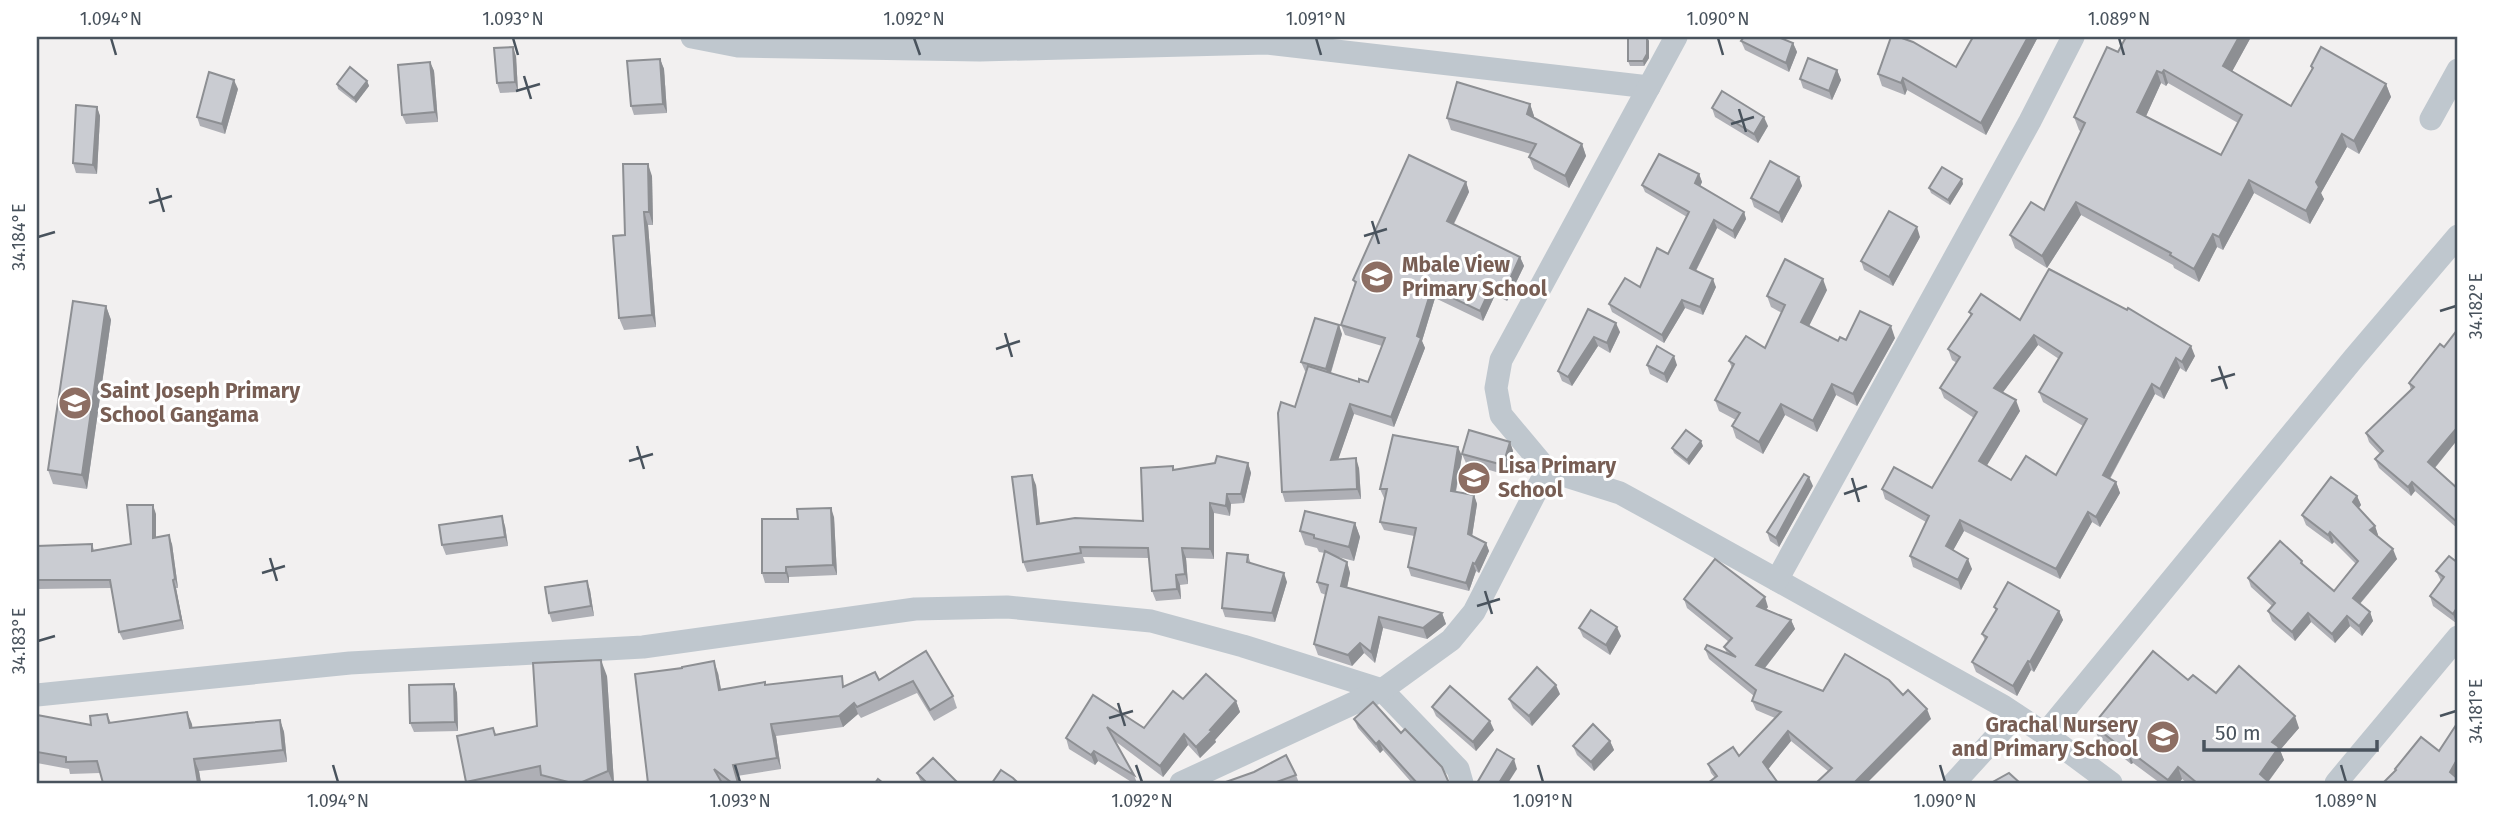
<svg xmlns="http://www.w3.org/2000/svg" width="2495" height="820" font-family="'Fira Sans',sans-serif">
<rect width="100%" height="100%" fill="#f2f0f0"/>
<g fill="none" stroke-linecap="round" stroke-linejoin="round">
<g stroke="#bfc7ce" stroke-width="23">
<path d="M692 37 738 46 980 50 1267 43 1649 87"/>
<path d="M1676 37 1501 360 1496 388 1501 415 1547 470 1620 493 1671 521 2003 706 2045 734 2111 783"/>
<path d="M2431 119 2458 70"/>
<path d="M1777 580 2030 121 2073 37"/>
<path d="M37 695 350 663 643 647 915 609 1007 607 1151 621 1243 646 1382 690 1458 769 1462 783"/>
<path d="M2045 734 2354 358 2458 236"/>
<path d="M1181 783 1382 690 1451 640 1474 612 1547 470"/>
<path d="M1954 783 2016 715"/>
<path d="M2336 783 2458 637"/>
</g>
</g>
<g fill="#aeafb5" fill-rule="evenodd">
<path d="M1647 37 1649 41V58L1644 66H1630L1628 61Z"/>
<path d="M1973 37H2038L1986 135 1907 90 1905 95 1882 86 1878 74 1956 67Z"/>
<path d="M2126 37H2251L2232 71 2291 106 2312 70 2311 66 2386 84 2391 97 2359 154 2347 147 2321 193 2324 199 2310 224 2254 193 2223 250 2217 247 2199 282 2174 268 2173 265 2081 215 2047 268 2015 248 2010 235 2044 210 2081 132 2079 130 2074 117 2118 52ZM2161 83 2166 86 2168 83 2238 123 2221 155 2146 116Z"/>
<path d="M1785 40 1793 43 1797 52 1789 72 1745 50 1741 41Z"/>
<path d="M516 56 518 92 500 93 497 83Z"/>
<path d="M660 59 664 69 667 113 634 115 631 106Z"/>
<path d="M430 62 434 71 438 122 406 124 402 115Z"/>
<path d="M1837 70 1841 80 1832 100 1803 88 1800 79Z"/>
<path d="M367 81 369 86 356 103 338 89 337 84Z"/>
<path d="M238 89 225 134 200 126 197 117Z"/>
<path d="M1530 104 1534 116V118L1582 144 1586 156 1569 188 1534 169 1529 157 1531 154 1451 130 1447 118Z"/>
<path d="M97 107 100 116 97 174 76 173 73 163Z"/>
<path d="M1712 108 1768 126 1758 143 1715 117Z"/>
<path d="M1699 174 1702 182 1700 186 1744 212 1746 219 1735 239 1717 228 1696 271 1716 287 1703 315 1685 308 1664 343 1612 312 1609 304 1640 287 1668 254 1687 217 1645 192 1642 185Z"/>
<path d="M652 176 653 225H648L656 327 624 330 619 318 625 235Z"/>
<path d="M1799 177 1802 186 1782 223 1754 207 1751 198Z"/>
<path d="M1466 182 1469 192 1454 224 1520 257 1524 266 1507 301 1495 295 1483 321 1435 298 1422 341 1425 348 1394 427 1354 414 1338 459 1359 468 1361 499 1285 502 1282 492 1295 407 1307 372 1305 371 1301 362 1342 334 1331 373 1359 382H1368L1382 346 1345 335 1341 325 1355 284 1353 280Z"/>
<path d="M1963 184 1950 205 1931 193 1929 188Z"/>
<path d="M1920 237 1893 286 1864 270 1861 261Z"/>
<path d="M1827 290 1809 326 1838 341 1895 338 1857 406 1836 395 1817 432 1785 415 1763 454 1736 438 1732 426 1736 420 1719 411 1715 400 1732 368 1729 361 1765 348 1782 313 1771 307 1767 296Z"/>
<path d="M106 306 111 320 87 489 53 484 48 470Z"/>
<path d="M1588 309 1620 332 1610 353 1598 346 1572 386 1562 381 1558 371Z"/>
<path d="M1969 312 2020 320 2195 356 2186 372 2180 368 2164 399 2155 394 2110 479 2116 482 2120 493 2100 527 2092 522 2060 579 1964 531 1953 550 1972 569 1961 590 1913 567 1910 556 1926 522 1885 499 1882 489 1932 488 1974 418 1944 398 1940 388 1957 363 1952 360 1948 349 1971 316ZM2038 345 2059 359 2039 392 2043 402 2083 426 2056 475 2011 480 1986 466 2020 411 2002 393Z"/>
<path d="M2458 329V439L2435 468 2458 489V529L2415 491 2411 496 2379 468 2375 459 2380 454 2369 442 2366 433 2411 390 2409 383 2444 347Z"/>
<path d="M1647 365H1677L1667 383 1650 374Z"/>
<path d="M1510 442 1513 451 1506 475 1466 463 1462 454Z"/>
<path d="M1703 446 1689 465 1674 453 1672 448Z"/>
<path d="M1462 456 1456 492 1474 495 1477 504 1472 536 1486 543 1489 551 1479 573 1476 571 1469 591 1411 576 1408 567 1414 536 1384 530 1380 522 1385 498H1384L1380 489Z"/>
<path d="M1248 463 1251 473 1244 503 1231 504 1230 516 1214 513V559L1186 558 1188 584 1180 585 1181 599 1156 601 1152 591 1149 558 1083 557 1085 563 1027 572 1023 562 1036 485 1040 524 1143 521 1175 470Z"/>
<path d="M1813 486 1779 547 1770 541 1767 532Z"/>
<path d="M2357 496 2361 505 2359 508 2375 526 2378 535 2377 536 2397 559 2360 604 2370 612 2373 621 2362 636 2350 626 2335 643 2311 622 2295 641 2272 621 2268 611 2272 606 2251 587 2248 578 2302 561 2304 566 2334 591 2356 564 2334 542 2332 544 2306 525 2302 515Z"/>
<path d="M156 514V537L172 544 178 588H176L184 629 123 640 119 632 111 588 37 589V546L92 544 94 550 131 544Z"/>
<path d="M834 517 837 575 789 577V583H765L762 573 798 519Z"/>
<path d="M1355 523 1360 537 1354 561 1334 556 1347 562 1350 573 1347 588 1442 613 1446 624 1427 639 1383 628 1375 663 1364 653 1352 666 1318 655 1314 644 1326 595 1321 593 1317 582 1325 553 1319 552 1317 548 1305 545 1300 531Z"/>
<path d="M505 526 508 546 446 555 442 545Z"/>
<path d="M1248 555 1251 564 1287 582 1275 622 1225 617 1222 608Z"/>
<path d="M2458 563 2456 623 2433 606 2430 596 2441 581 2436 571Z"/>
<path d="M590 590 594 616 552 622 549 613Z"/>
<path d="M1684 599 1768 607 1766 609 1791 620 1795 629 1765 668 1823 691 1903 695 1931 719 1828 771 1791 741 1768 769 1715 778 1711 773 1708 764 1739 756 1775 718 1756 710 1752 701 1754 696 1709 659 1705 649 1727 653 1724 647 1729 642 1687 608Z"/>
<path d="M1994 607 2059 611 2063 620 2034 672 2031 670 2017 696 1976 672 1972 662 1985 640 1982 634 1996 611Z"/>
<path d="M1579 628 1621 636 1610 655 1583 637Z"/>
<path d="M926 651 953 696 957 708 934 721 917 693 861 718 858 714 843 727 776 736 781 769 737 776 739 783H648L682 668 718 673 721 689 766 685 845 686 879 680Z"/>
<path d="M607 676 614 783H467L457 736 493 728 496 735 537 726Z"/>
<path d="M2188 680 2216 693 2299 728 2280 750 2284 760 2269 781 2271 783H2187L2182 779 2179 783H2160L2133 763 2131 764 2098 737 2093 725Z"/>
<path d="M454 684 457 693 458 731 414 732 410 723Z"/>
<path d="M1560 694 1532 726 1513 708 1509 699Z"/>
<path d="M1093 695 1144 728 1183 699 1236 701 1240 712 1215 740 1216 742 1200 758 1188 745 1163 777 1115 741 1134 775 1137 783H1133L1098 761 1095 765 1069 749 1066 738Z"/>
<path d="M1432 707 1494 730 1476 751 1436 716Z"/>
<path d="M107 714 111 723 192 724V728L280 720 284 732 287 762 199 771 201 783H103L100 773 70 774 69 769 37 763V715L91 725Z"/>
<path d="M1354 719 1401 733 1449 783H1412L1383 750 1380 753 1358 728Z"/>
<path d="M1610 741 1614 750 1594 771 1577 755 1573 746Z"/>
<path d="M917 773 958 783H923L920 780Z"/>
<path d="M1296 775 1299 783H1223Z"/>
</g>
<g fill="#8d8f93">
<path d="M1647 37 1649 41V58L1644 66 1643 61Z"/>
<path d="M2028 37H2038L1986 135 1981 123Z"/>
<path d="M2239 37H2251L2228 79 2223 66Z"/>
<path d="M1793 43 1797 52 1789 72 1786 63Z"/>
<path d="M513 47 516 56 518 92 515 82Z"/>
<path d="M660 59 664 69 667 113 663 104Z"/>
<path d="M430 62 434 71 438 122 435 112Z"/>
<path d="M1837 70 1841 80 1832 100 1829 91Z"/>
<path d="M2164 70 2168 83 2166 86 2162 73Z"/>
<path d="M2157 71 2161 83 2142 125 2137 112Z"/>
<path d="M1903 78 1907 90 1905 95 1901 83Z"/>
<path d="M234 80 238 89 225 134 222 124Z"/>
<path d="M367 81 369 86 356 103 354 98Z"/>
<path d="M2386 84 2391 97 2359 154 2354 141Z"/>
<path d="M1530 104 1534 116 1531 127 1527 114Z"/>
<path d="M97 107 100 116 97 174 93 165Z"/>
<path d="M1764 117 1768 126 1758 143 1754 134Z"/>
<path d="M2342 134 2347 147 2321 193 2324 199 2310 224 2306 211 2316 182Z"/>
<path d="M1582 144 1586 156 1569 188 1565 176Z"/>
<path d="M648 164 652 176 653 225 649 212Z"/>
<path d="M1699 174 1702 182 1698 191 1695 183Z"/>
<path d="M1799 177 1802 186 1782 223 1779 213Z"/>
<path d="M1962 179 1963 184 1950 205 1948 200Z"/>
<path d="M2249 180 2254 193 2223 250 2219 237Z"/>
<path d="M1466 182 1469 192 1450 231 1447 221Z"/>
<path d="M2076 202 2081 215 2047 268 2042 256Z"/>
<path d="M644 212 648 225 656 327 652 315Z"/>
<path d="M1744 212 1746 219 1735 239 1733 231Z"/>
<path d="M1714 220 1717 228 1693 276 1690 268Z"/>
<path d="M1917 227 1920 237 1893 286 1889 277Z"/>
<path d="M2213 234 2217 247 2199 282 2194 269Z"/>
<path d="M1520 257 1524 266 1507 301 1504 292Z"/>
<path d="M1713 279 1716 287 1703 315 1700 307Z"/>
<path d="M1823 279 1827 290 1805 334 1801 322Z"/>
<path d="M1492 285 1495 295 1483 321 1480 311Z"/>
<path d="M1432 288 1435 298 1422 341 1425 348 1394 427 1391 417Z"/>
<path d="M1682 300 1685 308 1664 343 1662 335Z"/>
<path d="M106 306 111 320 87 489 82 475Z"/>
<path d="M1616 323 1620 332 1610 353 1607 343Z"/>
<path d="M1339 325 1342 334 1329 378 1326 369Z"/>
<path d="M1891 326 1895 338 1857 406 1853 394Z"/>
<path d="M2034 335 2038 345 1998 399 1994 388Z"/>
<path d="M1594 337 1598 346 1572 386 1568 377Z"/>
<path d="M2191 346 2195 356 2186 372 2182 362Z"/>
<path d="M1674 356 1677 365 1667 383 1664 374Z"/>
<path d="M2176 358 2180 368 2164 399 2160 389Z"/>
<path d="M1832 384 1836 395 1817 432 1813 421Z"/>
<path d="M2152 384 2155 394 2106 485 2103 475Z"/>
<path d="M2016 400 2020 411 1983 472 1979 461Z"/>
<path d="M1350 404 1354 414 1335 469 1331 460Z"/>
<path d="M1781 404 1785 415 1763 454 1759 442Z"/>
<path d="M2456 429 2458 439 2432 471 2428 462Z"/>
<path d="M1701 441 1703 446 1689 465 1687 460Z"/>
<path d="M1510 442 1513 451 1506 475 1503 465Z"/>
<path d="M1458 447 1462 456 1454 500 1451 491Z"/>
<path d="M1356 458 1359 468 1361 499 1357 489Z"/>
<path d="M1248 463 1251 473 1244 503 1241 494Z"/>
<path d="M1032 475 1036 485 1041 534 1037 524Z"/>
<path d="M1809 477 1813 486 1779 547 1776 538Z"/>
<path d="M2116 482 2120 493 2100 527 2096 517Z"/>
<path d="M2412 482 2415 491 2411 496 2408 487Z"/>
<path d="M1227 494 1231 504 1230 516 1226 506Z"/>
<path d="M1474 495 1477 504 1471 543 1468 534Z"/>
<path d="M2357 496 2361 505 2356 511 2353 502Z"/>
<path d="M1210 503 1214 513V559L1210 549Z"/>
<path d="M153 505 156 514V546L153 538Z"/>
<path d="M831 508 834 517 837 575 833 565Z"/>
<path d="M2088 512 2092 522 2060 579 2056 569Z"/>
<path d="M502 516 505 526 508 546 505 537Z"/>
<path d="M1960 520 1964 531 1950 556 1946 546Z"/>
<path d="M1355 523 1360 537 1354 561 1349 547Z"/>
<path d="M2375 526 2378 535 2374 540 2370 530Z"/>
<path d="M2330 532 2334 542 2332 544 2328 535Z"/>
<path d="M169 535 172 544 178 588 175 579Z"/>
<path d="M1486 543 1489 551 1479 573 1475 564Z"/>
<path d="M1182 548 1186 558 1188 584 1185 574Z"/>
<path d="M2393 549 2397 559 2356 608 2353 598Z"/>
<path d="M1968 559 1972 569 1961 590 1958 580Z"/>
<path d="M1347 562 1350 573 1345 597 1341 586Z"/>
<path d="M1473 563 1476 571 1469 591 1466 583Z"/>
<path d="M786 567 789 577V583L786 573Z"/>
<path d="M1284 573 1287 582 1275 622 1272 613Z"/>
<path d="M1176 575 1180 585 1181 599 1177 589Z"/>
<path d="M173 580 176 588 184 629 181 620Z"/>
<path d="M587 581 590 590 594 616 591 606Z"/>
<path d="M1765 597 1768 607 1761 616 1757 606Z"/>
<path d="M2458 606V620L2456 623 2453 614Z"/>
<path d="M2059 611 2063 620 2034 672 2030 662Z"/>
<path d="M2370 612 2373 621 2362 636 2359 626Z"/>
<path d="M1442 613 1446 624 1427 639 1423 628Z"/>
<path d="M2308 613 2311 622 2295 641 2292 632Z"/>
<path d="M2347 616 2350 626 2335 643 2332 634Z"/>
<path d="M1379 617 1383 628 1375 663 1371 652Z"/>
<path d="M1791 620 1795 629 1760 674 1756 665Z"/>
<path d="M1617 627 1621 636 1610 655 1606 645Z"/>
<path d="M1360 643 1364 653 1352 666 1348 655Z"/>
<path d="M601 660 607 676 614 783H613L608 771Z"/>
<path d="M714 661 718 673 723 701 719 690Z"/>
<path d="M2028 661 2031 670 2017 696 2013 686Z"/>
<path d="M454 684 457 693 458 731 455 722Z"/>
<path d="M1556 685 1560 694 1532 726 1529 716Z"/>
<path d="M1236 701 1240 712 1215 740 1216 742 1200 758 1196 747Z"/>
<path d="M854 703 858 714 843 727 839 716Z"/>
<path d="M1927 709 1931 719 1867 783H1854Z"/>
<path d="M187 712 192 724 194 741 190 728Z"/>
<path d="M2295 716 2299 728 2280 750 2284 760 2267 783 2260 774 2272 742Z"/>
<path d="M280 720 284 732 287 762 283 750Z"/>
<path d="M1490 721 1494 730 1476 751 1473 742Z"/>
<path d="M771 724 776 736 781 769 777 758Z"/>
<path d="M1788 731 1791 741 1766 772 1763 762Z"/>
<path d="M1184 734 1188 745 1163 777 1160 766Z"/>
<path d="M1379 741 1383 750 1380 753 1376 744Z"/>
<path d="M1610 741 1614 750 1594 771 1591 762Z"/>
<path d="M2128 750 2133 763 2131 764 2127 752Z"/>
<path d="M1094 751 1098 761 1095 765 1091 755Z"/>
<path d="M2458 758V773L2453 781 2450 772Z"/>
<path d="M194 759 199 771 201 783H198Z"/>
<path d="M1514 759 1517 769 1508 783H1499Z"/>
<path d="M2178 767 2182 779 2179 783H2169L2168 780Z"/>
</g>
<g fill="#caccd2" stroke="#8d8f93" stroke-width="2" fill-rule="evenodd">
<path d="M1628 37H1647V54L1643 61H1628Z"/>
<path d="M1744 37H1778L1793 43 1786 63 1741 41Z"/>
<path d="M1891 37H1899L1913 42 1956 67 1973 37H2028L1981 123 1903 78 1901 83 1878 74Z"/>
<path d="M2126 37H2239L2223 66 2291 106 2313 68 2311 66 2321 47 2386 84 2354 141 2342 134 2316 182 2319 187 2306 211 2249 180 2219 237 2213 234 2194 269 2170 255 2171 253 2076 202 2042 256 2010 235 2031 202 2044 210 2085 123 2074 117 2107 47 2118 52ZM2164 70 2242 115 2221 155 2137 112 2157 71 2162 73Z"/>
<path d="M513 47 515 82 497 83 494 48Z"/>
<path d="M1808 58 1837 70 1829 91 1800 79Z"/>
<path d="M660 59 663 104 631 106 627 61Z"/>
<path d="M430 62 435 112 402 115 398 65Z"/>
<path d="M350 67 367 81 354 98 337 84Z"/>
<path d="M209 72 234 80 222 124 197 117Z"/>
<path d="M1457 82 1530 104 1527 114 1582 144 1565 176 1529 157 1536 144 1447 118Z"/>
<path d="M1722 91 1764 117 1754 134 1712 108Z"/>
<path d="M76 105 97 107 93 165 73 163Z"/>
<path d="M1659 154 1699 174 1695 183 1744 212 1733 231 1714 220 1690 268 1713 279 1700 307 1682 300 1662 335 1609 304 1625 278 1640 287 1657 248 1668 254 1689 212 1642 185Z"/>
<path d="M1409 155 1466 182 1447 221 1520 257 1504 292 1492 285 1480 311 1432 288 1417 336 1421 338 1391 417 1350 404 1331 460 1356 458 1357 489 1282 492 1278 413 1281 402 1295 407 1308 366 1359 382V379L1368 382 1385 338 1341 325 1356 282 1353 280Z"/>
<path d="M1770 161 1799 177 1779 213 1751 198Z"/>
<path d="M623 164H648L649 212H644L652 315 619 318 613 236 625 235Z"/>
<path d="M1942 167 1962 179 1948 200 1929 188Z"/>
<path d="M1889 211 1917 227 1889 277 1861 261Z"/>
<path d="M1785 259 1823 279 1801 322 1838 341 1840 337 1846 340 1860 311 1891 326 1853 394 1832 384 1813 421 1781 404 1759 442 1732 426 1740 413 1715 400 1734 364 1729 361 1746 336 1765 348 1785 305 1767 296Z"/>
<path d="M2049 269 2127 310 2128 308 2191 346 2182 362 2176 358 2160 389 2152 384 2103 475 2116 482 2096 517 2088 512 2056 569 1960 520 1946 546 1968 559 1958 580 1910 556 1929 516 1882 489 1894 467 1932 488 1977 412 1940 388 1960 357 1948 349 1972 314 1969 312 1981 294 2020 320ZM2034 335 2062 353 2039 392 2087 419 2056 475 2026 456 2011 480 1979 461 2016 400 1994 388Z"/>
<path d="M73 301 106 306 82 475 48 470Z"/>
<path d="M1588 309 1616 323 1607 343 1594 337 1568 377 1558 371Z"/>
<path d="M1315 318 1339 325 1326 369 1301 362Z"/>
<path d="M2458 329V431L2456 429 2428 462 2458 489V523L2412 482 2408 487 2375 459 2383 451 2366 433 2414 387 2409 383 2440 344 2444 347Z"/>
<path d="M1657 346 1674 356 1664 374 1647 365Z"/>
<path d="M1469 430 1510 442 1503 465 1462 454Z"/>
<path d="M1686 430 1701 441 1687 460 1672 448Z"/>
<path d="M1393 435 1458 447 1451 491 1474 495 1468 534 1486 543 1475 564 1473 563 1466 583 1408 567 1416 528 1380 522 1387 489H1380Z"/>
<path d="M1217 456 1248 463 1241 494H1227L1226 506 1210 503V549L1182 548 1185 574 1176 575 1177 589 1152 591 1148 548 1080 547 1081 553 1023 562 1012 477 1032 475 1037 524 1075 518 1143 521 1141 468 1173 466V470L1215 463Z"/>
<path d="M1804 474 1809 477 1776 538 1767 532Z"/>
<path d="M2331 477 2357 496 2353 502 2375 526 2370 530 2393 549 2353 598 2370 612 2359 626 2347 616 2332 634 2308 613 2292 632 2268 611 2275 603 2248 578 2280 541 2302 561 2301 563 2334 591 2358 561 2330 532 2328 535 2302 515Z"/>
<path d="M127 505H153V538L169 535 175 579 173 580 181 620 119 632 110 580H37V546L92 544V551L131 544Z"/>
<path d="M831 508 833 565 786 567V573H762V519H798L797 509Z"/>
<path d="M1305 511 1355 523 1349 547 1314 538V535L1300 531Z"/>
<path d="M502 516 505 537 442 545 439 525Z"/>
<path d="M1325 551 1347 562 1341 586 1442 613 1423 628 1379 617 1371 652 1360 643 1348 655 1314 644 1328 585 1317 582Z"/>
<path d="M1227 553 1248 555 1247 562 1284 573 1272 613 1222 608Z"/>
<path d="M2449 556 2458 563V606L2453 614 2430 596 2444 577 2436 571Z"/>
<path d="M1715 559 1765 597 1757 606 1791 620 1756 665 1823 691 1845 654 1889 680 1903 695 1908 690 1927 709 1854 783H1816L1832 768 1788 731 1763 762 1778 783H1708L1717 776 1708 764 1733 747 1739 756 1781 712 1752 701 1756 690 1705 649 1707 645 1736 657 1724 647 1732 638 1684 599Z"/>
<path d="M587 581 591 606 549 613 545 587Z"/>
<path d="M2008 582 2059 611 2030 662 2028 661 2013 686 1972 662 1987 637 1982 634 1997 609 1994 607Z"/>
<path d="M1591 610 1617 627 1606 645 1579 628Z"/>
<path d="M926 651 953 696 930 710 913 681 857 707 854 703 839 716 771 724 777 758 733 765 738 783H732L714 769 722 783H648L635 674 682 668V667L714 661 719 690 765 682V685L842 676 843 687 875 672 879 680Z"/>
<path d="M2153 651 2188 680 2193 675 2216 693 2239 666 2295 716 2272 742 2279 747 2260 774 2270 783H2197L2178 767 2168 780 2128 750 2127 752 2093 725Z"/>
<path d="M601 660 608 771 580 783H572L541 775 540 766 466 782 457 736 493 728 495 735 537 726 533 663Z"/>
<path d="M1537 667 1556 685 1529 716 1509 699Z"/>
<path d="M1206 674 1236 701 1210 730 1212 731 1196 747 1184 734 1160 766 1107 727 1134 775 1094 751 1091 755 1066 738 1093 695 1144 728 1173 691 1183 699Z"/>
<path d="M454 684 455 722 410 723 409 685Z"/>
<path d="M1450 686 1490 721 1473 742 1432 707Z"/>
<path d="M1373 702 1401 733 1405 729 1442 767 1449 783H1417L1379 741 1376 744 1354 719Z"/>
<path d="M187 712 190 728 280 720 283 750 194 759 198 783H103L97 761 66 762V757L37 752V715L91 725 90 716 107 714 109 723Z"/>
<path d="M2458 722V758L2450 772 2458 779 2454 783H2383L2396 770 2395 769 2421 737 2439 751Z"/>
<path d="M1593 724 1610 741 1591 762 1573 746Z"/>
<path d="M1497 749 1514 759 1499 783H1477Z"/>
<path d="M1286 755 1296 775 1274 783H1223L1254 772Z"/>
<path d="M933 758 958 783H927L917 773Z"/>
<path d="M1001 770 1013 778 1018 783H992Z"/>
<path d="M2009 773 2020 783H1991Z"/>
<path d="M878 779 883 783H875Z"/>
</g>
<path fill="none" stroke="#49535d" stroke-width="2.5" d="M111 38 116 55M513 38 518 55M914 38 920 55M1316 38 1321 55M1718 38 1723 55M2119 38 2124 55M524 76 531 99M516 91 540 84M1739 109 1746 132M1731 124 1754 117M157 188 164 212M149 203 172 196M1372 221 1379 244M1364 236 1387 229M38 237 55 232M2440 311 2456 306M1005 333 1012 357M996 349 1020 341M2219 366 2227 389M2211 381 2235 374M637 446 644 469M629 461 653 454M1852 478 1859 502M1844 494 1867 486M270 558 277 581M262 573 285 566M1485 591 1492 614M1477 606 1500 599M38 641 55 636M1118 703 1125 726M2440 716 2456 711M1109 718 1133 711M333 765 338 782M735 765 740 782M1136 765 1142 782M1538 765 1543 782M1940 765 1945 782M2341 765 2346 782"/>
<defs>
<symbol id="school-disc" viewBox="-11 -11 22 22"><circle r="9.5" fill="#8d6e63" stroke="#fff"/><path d="M0-5L7-2L0 1L-7-2ZM-4 1L0 2.5L4 1V4Q0 6-4 4Z" fill="#fff"/></symbol>
</defs>
<g fill-rule="evenodd">
<use href="#school-disc" x="1358" y="258" width="38" height="38"/>
<use href="#school-disc" x="56" y="384" width="38" height="38"/>
<use href="#school-disc" x="1455" y="459" width="38" height="38"/>
<use href="#school-disc" x="2144" y="718" width="38" height="38"/>
</g>
<g text-anchor="middle" stroke-width="6" stroke-linejoin="round" paint-order="stroke">
<g font-size="21" font-weight="bold" fill="#785e54" stroke="#fff" text-anchor="start">
<text x="1402" y="272">Mbale View<tspan x="1402" dy="24">Primary School</tspan></text>
<text x="100" y="398">Saint Joseph Primary<tspan x="100" dy="24">School Gangama</tspan></text>
<text x="1498" y="473">Lisa Primary<tspan x="1498" dy="24">School</tspan></text>
<text x="2138" y="732" text-anchor="end">Grachal Nursery<tspan x="2138" dy="24">and Primary School</tspan></text>
</g>
</g>
<rect width="2495" height="820" fill="none" stroke="#ffffff" stroke-width="77"/>
<path d="M2204 740v10h173v-10" fill="none" stroke="#49535d" stroke-width="3.5"/>
<text x="2215" y="740" font-size="21" fill="#49535d" stroke="#ffffff" stroke-width="5" paint-order="stroke">50 m</text>
<rect x="38" y="38" width="2418" height="744" fill="none" stroke="#49535d" stroke-width="2.5"/>
<g font-size="18" text-anchor="middle" fill="#49535d">
<text x="111" y="25">1.094°N</text>
<text x="513" y="25">1.093°N</text>
<text x="914" y="25">1.092°N</text>
<text x="1316" y="25">1.091°N</text>
<text x="1718" y="25">1.090°N</text>
<text x="2119" y="25">1.089°N</text>
<text transform="translate(19 237) rotate(-90)" y="6">34.184°E</text>
<text transform="translate(2476 306) rotate(-90)" y="6">34.182°E</text>
<text transform="translate(19 641) rotate(-90)" y="6">34.183°E</text>
<text transform="translate(2476 711) rotate(-90)" y="6">34.181°E</text>
<text x="338" y="807">1.094°N</text>
<text x="740" y="807">1.093°N</text>
<text x="1142" y="807">1.092°N</text>
<text x="1543" y="807">1.091°N</text>
<text x="1945" y="807">1.090°N</text>
<text x="2346" y="807">1.089°N</text>
</g>
</svg>
